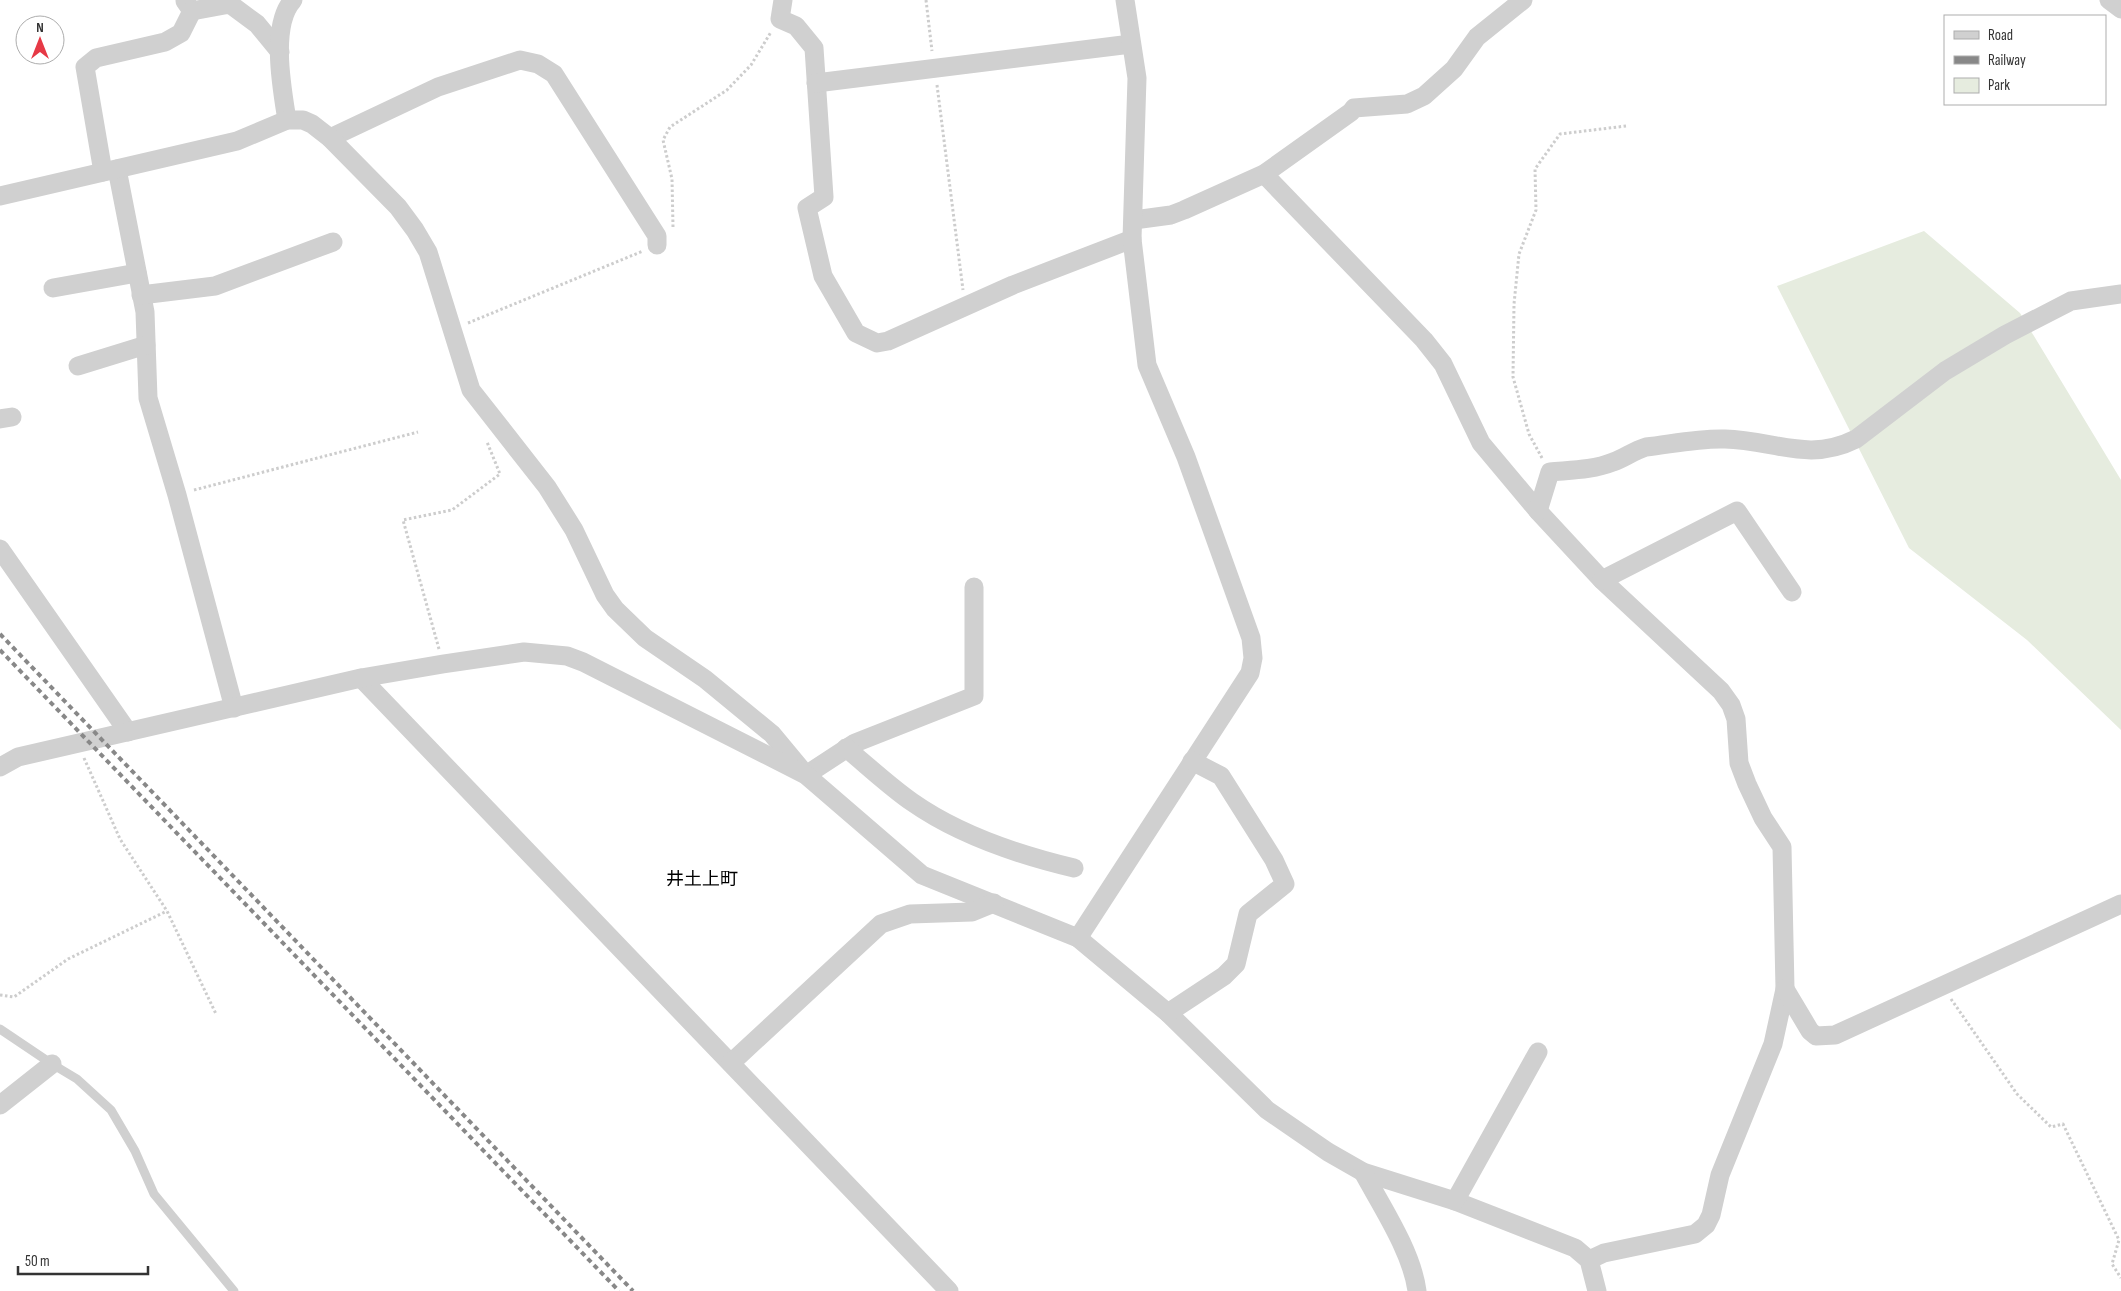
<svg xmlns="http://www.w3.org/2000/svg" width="2121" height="1291" font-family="'Sofia Sans Condensed','Noto Sans JP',sans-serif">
<rect width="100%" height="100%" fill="#fff"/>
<path fill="#e6ecdf" d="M1924 231 2020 313 2121 480V730L2027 640 1909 548 1777 286Z"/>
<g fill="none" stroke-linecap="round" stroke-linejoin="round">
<g stroke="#cdcdcd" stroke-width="3" stroke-dasharray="2.5 2.5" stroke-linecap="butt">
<path d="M926 0 932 51"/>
<path d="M937 85 963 290"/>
<path d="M673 227 672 179 663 140 670 127 727 90 751 65 771 32"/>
<path d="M468 323 643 251"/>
<path d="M1542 458 1529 434 1513 377 1514 304 1519 254 1536 210 1535 169 1560 134 1626 126"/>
<path d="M194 490 418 432"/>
<path d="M439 649 403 520 452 510 500 474 487 442"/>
<path d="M84 758 120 839 167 911 216 1014"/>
<path d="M0 995 14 997 68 959 167 911"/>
<path d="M1951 999 2017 1094 2051 1127 2063 1124 2119 1240 2112 1264 2121 1278"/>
</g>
<path stroke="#d0d0d0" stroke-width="9" d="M0 1029 52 1064 77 1079 111 1110 135 1151 154 1194 234 1291"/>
<g stroke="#d0d0d0" stroke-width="19">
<path d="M783 0 780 19 796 26 814 48 824 197 807 208 823 276 856 333 877 343 888 341 1013 285 1132 239"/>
<path d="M2109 0 2121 9"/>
<path d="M185 1 192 11 230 4 257 24 280 52"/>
<path d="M816 83 1131 44"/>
<path d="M287 120C282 89 270 25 293 0"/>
<path d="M330 138 438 87 520 60 538 64 554 74 657 236V245"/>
<path d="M117 169 145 312 148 398 177 495 234 708"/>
<path d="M103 172 85 67 96 58 165 42 181 33 192 11"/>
<path d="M1264 174 1424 340 1443 364 1481 443 1538 511 1602 580 1721 691 1731 705 1736 719 1739 763 1747 784 1763 818 1782 847 1785 989 1773 1044 1720 1175 1711 1215 1706 1225 1695 1234 1604 1253 1589 1260"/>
<path d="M0 196 237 141 287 120H303L312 124 330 138 398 207 415 230 428 252 471 390 547 487 574 530 605 595 615 609 645 638 705 679 772 734 806 775 855 743 974 696V587"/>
<path d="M1134 220 1171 215 1184 210 1264 174 1351 112 1354 108 1407 104 1424 96 1454 69 1477 37 1523 0"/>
<path d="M53 288 137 273"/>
<path d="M141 295 215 286 333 242"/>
<path d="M78 366 146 345"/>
<path d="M0 419 12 417"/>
<path d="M1538 511 1550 472C1571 470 1593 470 1613 462 1625 458 1633 451 1646 447 1672 444 1699 438 1725 439 1774 440 1808 463 1856 439L1945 371 2005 335 2071 301 2121 294"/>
<path d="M0 549 128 732"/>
<path d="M1602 580 1737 511 1792 592"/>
<path d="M361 678 949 1291"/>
<path d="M846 748C868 766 889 786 912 802 959 835 1019 855 1074 868"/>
<path d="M0 767 18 757 361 678 443 664 524 652 567 656 583 662 806 775 922 875 1078 938 1168 1013 1267 1110 1328 1152 1363 1172 1455 1201 1575 1248 1589 1260 1597 1291"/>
<path d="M1078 938 1250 673 1253 658 1251 638 1186 457 1147 365 1132 239 1137 78 1125 0"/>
<path d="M1785 989 1810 1031 1816 1036 1835 1035 2121 904"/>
<path d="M1168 1013 1224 976 1236 964 1248 914 1285 884 1274 860 1221 776 1192 761"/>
<path d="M731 1063 881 924 910 914 972 912 994 903"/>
<path d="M0 1105 52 1064"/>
<path d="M1363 1172C1382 1207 1412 1252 1417 1291"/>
<path d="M1455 1201 1538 1052"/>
</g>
<g stroke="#888" stroke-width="4" stroke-dasharray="5 4" stroke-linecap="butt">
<path d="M0 634 633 1291"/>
<path d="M0 650 619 1291"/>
</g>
</g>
<g text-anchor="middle" stroke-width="5" stroke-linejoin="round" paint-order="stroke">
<g font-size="18" fill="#000" stroke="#fff">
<text x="702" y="885">井土上町</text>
</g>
</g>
<rect x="1944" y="15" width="162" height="90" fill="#ffffff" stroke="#adadad"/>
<rect x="1954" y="31" width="25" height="8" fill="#d0d0d0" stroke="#adadad"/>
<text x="1988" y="40" font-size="15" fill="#333333">Road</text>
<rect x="1954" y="56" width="25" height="8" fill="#888888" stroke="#adadad"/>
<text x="1988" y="65" font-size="15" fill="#333333">Railway</text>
<rect x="1954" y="78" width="25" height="15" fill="#e6ecdf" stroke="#adadad"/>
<text x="1988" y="90" font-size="15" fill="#333333">Park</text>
<g transform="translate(40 40)"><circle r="24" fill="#ffffff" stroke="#adadad"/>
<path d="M0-4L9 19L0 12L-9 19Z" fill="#e63946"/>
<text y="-8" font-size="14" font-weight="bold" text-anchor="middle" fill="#333333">N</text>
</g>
<path d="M18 1266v8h130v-8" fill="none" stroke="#333333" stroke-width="2.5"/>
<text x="25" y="1266" font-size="15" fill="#333333" stroke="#ffffff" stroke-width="4" paint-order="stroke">50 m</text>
</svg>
